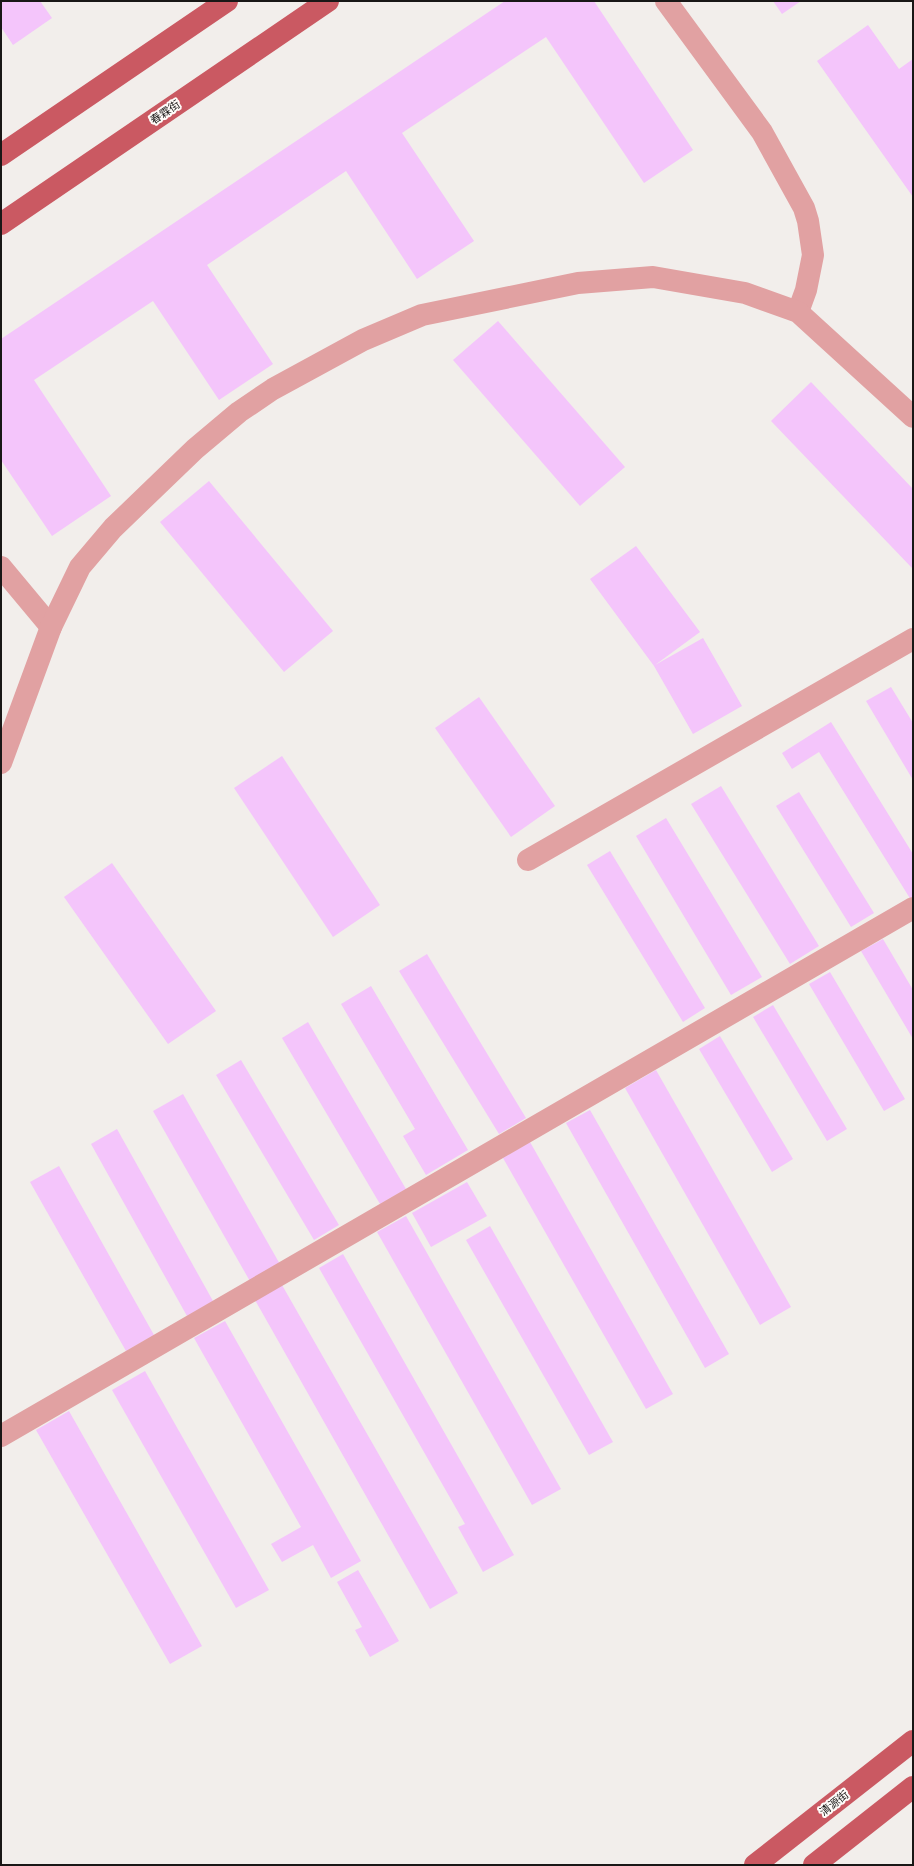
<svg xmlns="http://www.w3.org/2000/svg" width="914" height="1866" font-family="'Archivo Narrow','Noto Sans SC',sans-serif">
<rect width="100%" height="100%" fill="#f2eeeb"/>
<g fill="#f4c5fb">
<path d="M1 1H40L52 18 13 45 1 27Z"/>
<path d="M505 1H594L693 150 644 183 546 37 402 133 474 241 417 279 346 171 207 265 273 364 219 400 153 301 34 380 111 496 52 536 1 460V339Z"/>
<path d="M773 1H801L782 14Z"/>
<path d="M868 25 899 69 913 59V197L817 61Z"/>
<path d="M498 321 625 467 580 506 453 360Z"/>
<path d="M811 382 913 489V569L771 421Z"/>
<path d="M209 481 333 631 284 672 160 522Z"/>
<path d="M636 546 700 632 655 665 703 638 742 706 693 734 654 666 590 579Z"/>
<path d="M891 687 913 723V780L866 701Z"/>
<path d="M479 697 555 806 511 837 435 728Z"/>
<path d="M831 722 913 854V899L911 900 819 752 792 769 782 753Z"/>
<path d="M282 756 380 905 333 937 234 788Z"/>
<path d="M721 786 819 946 790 964 691 804Z"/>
<path d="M799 792 874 913 851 927 776 806Z"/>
<path d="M666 818 762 977 731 995 636 836Z"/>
<path d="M610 851 705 1008 683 1022 587 865Z"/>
<path d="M112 863 216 1011 168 1044 64 897Z"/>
<path d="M883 939 913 990V1039L861 951Z"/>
<path d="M427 954 526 1118 499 1134 399 971Z"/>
<path d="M830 972 905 1099 884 1111 809 984Z"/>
<path d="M371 986 468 1150 426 1175 403 1136 415 1129 341 1004Z"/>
<path d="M773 1005 847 1129 827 1141 753 1017Z"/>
<path d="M308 1022 406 1189 380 1204 282 1038Z"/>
<path d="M720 1036 793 1159 772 1172 699 1049Z"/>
<path d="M241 1060 339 1225 314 1240 216 1075Z"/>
<path d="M656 1070 791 1307 760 1325 625 1088Z"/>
<path d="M183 1094 281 1266 251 1283 153 1111Z"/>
<path d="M590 1110 729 1354 705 1368 566 1123Z"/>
<path d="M117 1129 213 1301 187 1316 91 1144Z"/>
<path d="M530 1142 673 1394 646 1409 503 1158Z"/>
<path d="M59 1166 154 1335 126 1351 30 1182Z"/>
<path d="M467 1182 487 1216 431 1247 412 1213Z"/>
<path d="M406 1216 561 1489 532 1505 377 1232Z"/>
<path d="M490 1226 613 1442 589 1455 466 1240Z"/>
<path d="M343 1254 514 1555 483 1572 458 1527 465 1524 319 1268Z"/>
<path d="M282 1285 458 1593 430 1609 255 1300Z"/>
<path d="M225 1321 361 1561 331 1578 313 1545 282 1562 271 1544 301 1527 194 1338Z"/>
<path d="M145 1371 269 1590 236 1608 112 1390Z"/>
<path d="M69 1411 202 1646 170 1664 36 1430Z"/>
<path d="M358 1570 399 1641 370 1657 355 1630 362 1627 337 1582Z"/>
</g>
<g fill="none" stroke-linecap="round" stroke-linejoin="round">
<g stroke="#e1a1a2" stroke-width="22">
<path d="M666 1 762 132 804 208 808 221 813 255 806 290 798 312"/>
<path d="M1 567 51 627"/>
<path d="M1 763 51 627 80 567 113 528 195 449 239 412 273 389 363 340 422 315 578 283 653 277 745 293 798 312 913 417"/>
<path d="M528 860 913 639"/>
<path d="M1 1436 913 908"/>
</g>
<g stroke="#ca5962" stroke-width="22">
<path d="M1 155 227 1"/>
<path d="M1 224 328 1"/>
<path d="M755 1865 913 1741"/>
<path d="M814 1865 913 1787"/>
</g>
</g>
<g text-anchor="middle" stroke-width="4" stroke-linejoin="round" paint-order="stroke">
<g font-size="11" fill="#191716" stroke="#fffcf9">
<text transform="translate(165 112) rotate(-34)" y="4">春霖街</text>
<text transform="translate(834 1803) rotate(-38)" y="4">清源街</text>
</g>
</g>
<rect width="914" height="1866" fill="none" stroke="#191716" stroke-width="4"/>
</svg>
